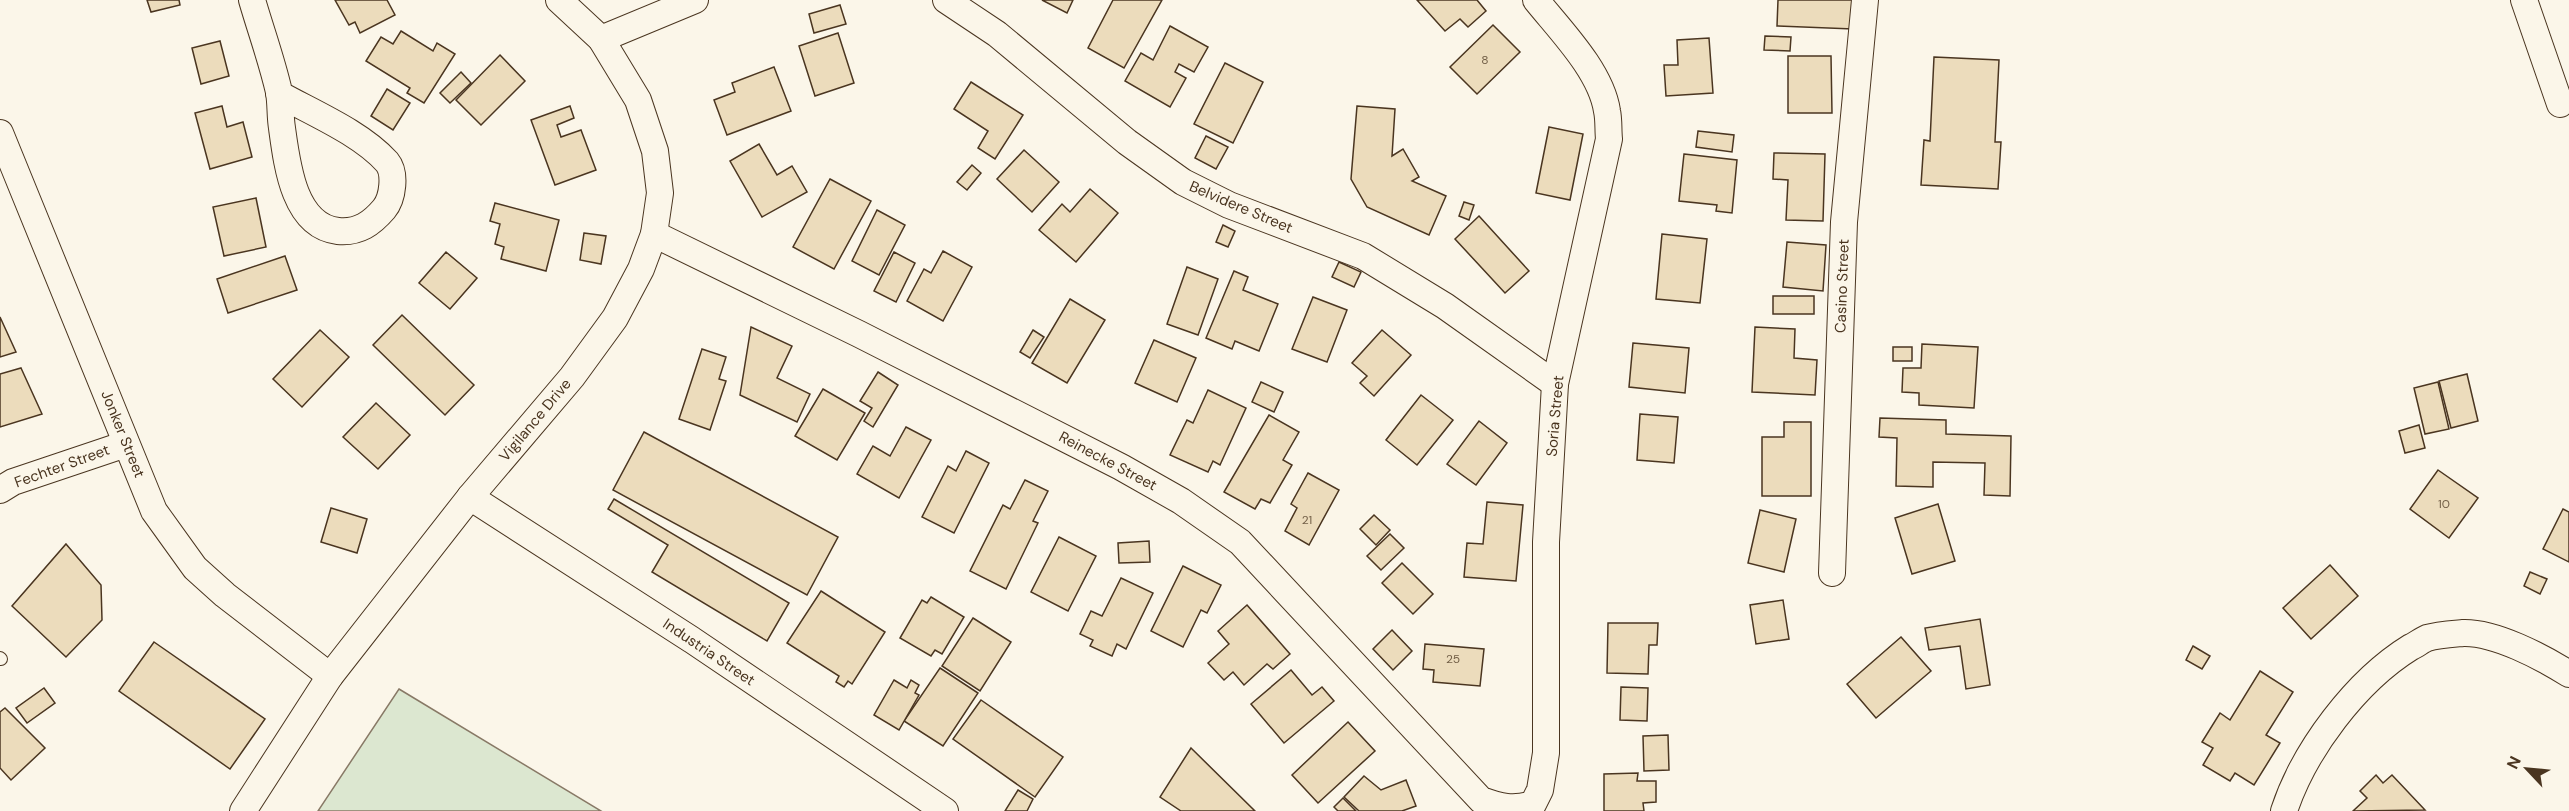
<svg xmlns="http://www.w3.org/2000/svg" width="2569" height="811" font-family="'DM Sans',sans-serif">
<rect width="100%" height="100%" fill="#fbf6e9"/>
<path fill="#dce7d0" stroke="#887966" stroke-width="1.5" d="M399 689 601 811H318Z"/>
<g fill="#ecdcbc" stroke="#4a3520" stroke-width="1.5">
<path d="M147 0H179L180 5 151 12Z"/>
<path d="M335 0H387L395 15 360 33 355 22 349 25Z"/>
<path d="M1042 0H1073L1067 13Z"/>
<path d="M1113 0H1162L1124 68 1088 48Z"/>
<path d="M1417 0H1477L1486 11 1468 27 1460 19 1445 31Z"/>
<path d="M1778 0H1854L1853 29 1777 26Z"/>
<path d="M840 5 846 24 814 33 809 14Z"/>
<path d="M1493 25 1520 52 1477 94 1450 67Z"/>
<path d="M1170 26 1208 47 1194 72 1179 64 1175 72 1186 78 1170 107 1125 81 1141 53 1153 60Z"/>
<path d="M401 31 433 51 437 43 455 54 424 103 407 93 410 88 366 61 381 37 393 44Z"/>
<path d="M838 33 854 83 815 96 799 46Z"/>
<path d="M1765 36 1791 37 1790 51 1764 50Z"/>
<path d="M1709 38 1713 93 1666 96 1664 65H1678L1677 40Z"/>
<path d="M220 41 229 76 201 84 192 48Z"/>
<path d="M500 55 525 81 481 125 456 100Z"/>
<path d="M1788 56H1831L1832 113H1788Z"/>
<path d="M1934 57 1999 60 1995 142H2001L1998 189 1921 185 1924 140 1930 141Z"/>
<path d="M1225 63 1263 82 1233 143 1194 124Z"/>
<path d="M774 67 791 111 727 135 714 100 735 92 732 83Z"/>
<path d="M461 72 471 83 450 103 440 93Z"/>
<path d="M971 82 1023 115 995 159 978 148 988 131 954 109Z"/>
<path d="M387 89 410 103 393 130 371 116Z"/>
<path d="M222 106 227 127 243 122 252 157 210 169 195 113Z"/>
<path d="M570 106 574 118 557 125 561 137 581 130 596 170 555 185 531 120Z"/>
<path d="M1357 106 1395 109 1392 156 1403 149 1419 177 1412 181 1446 196 1429 235 1367 207 1351 179Z"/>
<path d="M1549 127 1583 134 1570 200 1536 193Z"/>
<path d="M1698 131 1734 135 1732 152 1696 147Z"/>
<path d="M1206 136 1228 147 1216 169 1195 158Z"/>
<path d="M759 144 777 175 792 166 807 192 762 217 730 161Z"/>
<path d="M1024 150 1059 182 1032 212 997 179Z"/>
<path d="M1774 153 1825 154 1823 221 1786 220 1788 180 1773 179Z"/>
<path d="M1684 154 1737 160 1732 213 1716 211 1717 205 1679 201Z"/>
<path d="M972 165 981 173 967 190 957 182Z"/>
<path d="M830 179 871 201 834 269 793 247Z"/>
<path d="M1090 189 1118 213 1076 262 1039 230 1062 204 1070 212Z"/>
<path d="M256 198 266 247 224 256 213 207Z"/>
<path d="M1464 202 1474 205 1469 220 1459 216Z"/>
<path d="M495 203 559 220 546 271 501 259 504 247 495 244 500 224 490 221Z"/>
<path d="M877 210 905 225 879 275 852 261Z"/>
<path d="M1479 216 1529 271 1505 293 1455 239Z"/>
<path d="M1223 225 1235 231 1228 247 1216 242Z"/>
<path d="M584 233 606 236 601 264 580 260Z"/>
<path d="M1662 234 1707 239 1700 303 1656 299Z"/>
<path d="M1787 242 1826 245 1823 291 1783 287Z"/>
<path d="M943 251 972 267 943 321 907 301 924 269 931 273Z"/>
<path d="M446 252 477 278 450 309 419 283Z"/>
<path d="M894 252 915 263 896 302 874 291Z"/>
<path d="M285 256 297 290 228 313 217 279Z"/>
<path d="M1339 262 1361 272 1354 287 1332 277Z"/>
<path d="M1187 267 1218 279 1198 335 1167 324Z"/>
<path d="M1234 271 1248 277 1243 290 1278 304 1259 351 1235 341 1232 349 1206 338Z"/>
<rect x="1773" y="296" width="41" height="18"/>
<path d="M1313 297 1347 310 1327 362 1292 349Z"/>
<path d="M1070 299 1105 320 1067 383 1032 363Z"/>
<path d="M402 315 474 385 445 415 373 345Z"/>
<path d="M0 317 16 352 0 357Z"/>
<path d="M751 327 792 346 777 378 810 394 797 422 740 395Z"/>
<path d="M1755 327 1795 329 1794 358 1817 360 1815 395 1752 392Z"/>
<path d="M320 330 349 357 302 407 273 379Z"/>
<path d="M1033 330 1044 337 1030 358 1020 352Z"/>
<path d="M1382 330 1411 355 1374 396 1360 383 1367 376 1352 363Z"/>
<path d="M1154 340 1196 358 1177 402 1135 383Z"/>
<path d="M1633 343 1689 348 1685 393 1629 387Z"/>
<path d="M1922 344 1978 347 1974 408 1919 405V393L1902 392 1903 368H1921Z"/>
<rect x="1893" y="347" width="19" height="14"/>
<path d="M702 349 726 357 719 379 726 381 710 430 679 419Z"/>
<path d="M21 368 42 414 0 427V374Z"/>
<path d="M878 372 898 385 873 427 864 421 872 408 860 401Z"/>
<path d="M2467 374 2478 421 2451 428 2439 381Z"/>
<path d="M1261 382 1283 392 1274 412 1252 402Z"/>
<path d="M2438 382 2449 429 2425 434 2414 388Z"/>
<path d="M823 389 865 413 837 460 795 436Z"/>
<path d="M1208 390 1246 408 1220 465 1213 461 1208 472 1170 455 1187 420 1193 423Z"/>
<path d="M1421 395 1453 420 1417 465 1386 440Z"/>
<path d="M376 403 410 435 378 469 343 437Z"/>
<path d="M1640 414 1678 417 1674 463 1637 460Z"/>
<path d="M1269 415 1299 432 1283 460 1292 465 1270 503 1261 499 1255 509 1224 492Z"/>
<path d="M1880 418 1946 420V434L2011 436 2010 496 1984 495 1985 463 1933 462V487L1896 486 1897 438 1879 437Z"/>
<path d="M1479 421 1507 443 1476 485 1447 464Z"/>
<path d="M1784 422H1811V496H1762V437H1784Z"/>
<path d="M2419 425 2425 448 2405 453 2399 431Z"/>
<path d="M906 427 931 440 899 498 857 474 873 446 890 456Z"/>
<path d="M644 432 838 537 807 595 613 490Z"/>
<path d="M966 451 989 463 954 533 922 517 948 466 956 471Z"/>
<path d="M2438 470 2478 498 2449 538 2410 509Z"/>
<path d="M1308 473 1339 490 1309 545 1285 531 1297 508 1291 504Z"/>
<path d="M1025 480 1048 491 1033 521 1038 523 1006 589 970 571 1003 505 1010 509Z"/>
<path d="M614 499 789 603 767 641 652 572 668 545 608 509Z"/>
<path d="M1487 502 1523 505 1516 581 1464 577 1467 543 1483 544Z"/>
<path d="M1938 504 1955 561 1912 574 1895 518Z"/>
<path d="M331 508 367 519 357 553 321 542Z"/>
<path d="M2563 509 2569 512V562L2543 549Z"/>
<path d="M1760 510 1796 519 1784 572 1748 563Z"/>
<path d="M1374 515 1390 530 1376 545 1360 529Z"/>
<path d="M1390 534 1404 548 1381 570 1367 556Z"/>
<path d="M1059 537 1096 556 1068 611 1031 592Z"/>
<path d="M1149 541 1150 562 1119 563 1118 543Z"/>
<path d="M66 544 101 585 102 620 66 657 12 606Z"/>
<path d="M1402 563 1433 594 1413 614 1382 583Z"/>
<path d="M2330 565 2358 596 2311 639 2283 608Z"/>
<path d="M1183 566 1221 585 1207 613 1201 610 1183 647 1151 631Z"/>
<path d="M2530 572 2547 579 2540 594 2524 586Z"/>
<path d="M1121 578 1153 593 1126 649 1117 644 1112 656 1090 646 1093 640 1080 634 1091 611 1102 616Z"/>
<path d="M821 591 885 632 852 684 848 681 844 687 836 682 839 676 787 643Z"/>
<path d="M931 597 964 617 942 654 935 650 931 656 900 638 922 600 927 603Z"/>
<path d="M1783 600 1789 639 1756 644 1750 605Z"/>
<path d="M1247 605 1290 654 1273 669 1267 664 1244 685 1233 672 1224 680 1208 663 1229 644 1218 631Z"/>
<path d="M973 618 1011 642 980 691 942 666Z"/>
<path d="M1980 619 1990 685 1966 689 1960 646 1929 650 1925 628Z"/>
<path d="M1608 623H1658L1657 645H1649L1648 674 1607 673Z"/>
<path d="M1392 630 1412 651 1393 670 1373 649Z"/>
<path d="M1901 637 1931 671 1876 718 1847 684Z"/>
<path d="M154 642 265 719 230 769 119 691Z"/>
<path d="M1425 644 1484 649 1480 686 1433 682 1434 670 1423 669Z"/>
<path d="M2193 646 2210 656 2202 669 2186 660Z"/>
<path d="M940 668 978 693 943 746 904 721Z"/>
<path d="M1291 670 1312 695 1322 687 1334 701 1284 743 1251 704Z"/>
<path d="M2260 671 2293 692 2266 735 2280 743 2254 785 2235 773 2230 781 2203 765 2213 748 2202 742 2220 713 2230 720Z"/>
<path d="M894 680 907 688 911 680 919 685 915 693 919 695 899 730 874 715Z"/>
<path d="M1621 687 1648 688 1647 721 1620 720Z"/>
<path d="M44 688 55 703 27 723 16 708Z"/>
<path d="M981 700 1063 757 1035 797 953 739Z"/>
<path d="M5 708 45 748 11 780 0 768V712Z"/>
<path d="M1348 722 1375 751 1318 803 1292 775Z"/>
<path d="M1668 735 1669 770 1644 771 1643 736Z"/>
<path d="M1191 748 1255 811H1181L1160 797Z"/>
<path d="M1638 773 1637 781H1656V802L1643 803 1644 811H1604V774Z"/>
<path d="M2376 775 2383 783 2392 775 2425 810 2353 811 2367 798 2360 791Z"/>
<path d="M1364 776 1381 790 1406 780 1416 806 1402 811H1359L1344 797Z"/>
<path d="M1018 790 1033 799 1027 811H1005Z"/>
<path d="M1343 798 1356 811H1338L1334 807Z"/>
</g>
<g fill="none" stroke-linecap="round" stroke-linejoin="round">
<defs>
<path id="service" d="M0 658 1 659"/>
<g id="minor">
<path d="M252 0C261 31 272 61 279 92 281 104 280 116 282 128 287 165 294 226 338 231 359 233 372 223 384 209 393 198 396 173 387 162 361 133 313 113 279 94"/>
<path d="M946 0 997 34 1127 142 1183 182 1229 205 1363 256 1445 306 1555 384"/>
<path d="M2524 0 2560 104"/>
<path d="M601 39 695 0"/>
<path d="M0 133 154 511 195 568 225 595 330 676"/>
<path d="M654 234 859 334 1121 467 1181 501 1240 542 1481 800C1500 807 1513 810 1533 804L1540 790 1546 753V542L1555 384 1609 139C1608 130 1609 120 1607 111 1601 71 1560 30 1536 0"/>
<path d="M0 490 13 482 126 444"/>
<path d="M470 497 692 640 945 811"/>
<path d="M1832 573 1844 222 1865 0"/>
<path d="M243 811 330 676 470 497 572 377 615 318 641 269 654 234 660 193 655 151 638 100 601 39 559 0"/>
<path d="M2284 811C2304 750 2356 681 2411 647 2416 645 2422 640 2427 638 2437 635 2452 634 2463 633 2495 632 2542 657 2569 674"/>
</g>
</defs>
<use href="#service" stroke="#4a3520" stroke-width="14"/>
<use href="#minor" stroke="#4a3520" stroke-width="28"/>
<use href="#service" stroke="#fbf6e9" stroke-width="12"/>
<use href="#minor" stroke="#fbf6e9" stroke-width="26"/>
</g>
<g text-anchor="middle" stroke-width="4.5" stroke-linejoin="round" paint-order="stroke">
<g font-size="12" fill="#725f47">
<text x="1485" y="64">8</text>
<text x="2444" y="508">10</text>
<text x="1307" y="524">21</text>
<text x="1453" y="663">25</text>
</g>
<g font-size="15" fill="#4a3520" stroke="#fbf6e9">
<text transform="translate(1241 207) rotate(23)" y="5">Belvidere Street</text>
<text transform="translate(1842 286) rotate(-88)" y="5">Casino Street</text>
<text transform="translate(1555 416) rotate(-85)" y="5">Soria Street</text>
<text transform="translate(535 420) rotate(-50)" y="5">Vigilance Drive</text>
<text transform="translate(123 434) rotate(68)" y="5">Jonker Street</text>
<text transform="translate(1108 461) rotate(28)" y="5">Reinecke Street</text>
<text transform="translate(62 466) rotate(-20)" y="5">Fechter Street</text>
<text transform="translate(709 652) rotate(34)" y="5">Industria Street</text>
</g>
</g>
<g transform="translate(2527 769) rotate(296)" stroke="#fbf6e9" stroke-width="4.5" paint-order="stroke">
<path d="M0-4.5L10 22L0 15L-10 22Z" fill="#4a3520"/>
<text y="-9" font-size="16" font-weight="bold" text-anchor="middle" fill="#4a3520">N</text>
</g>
</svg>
